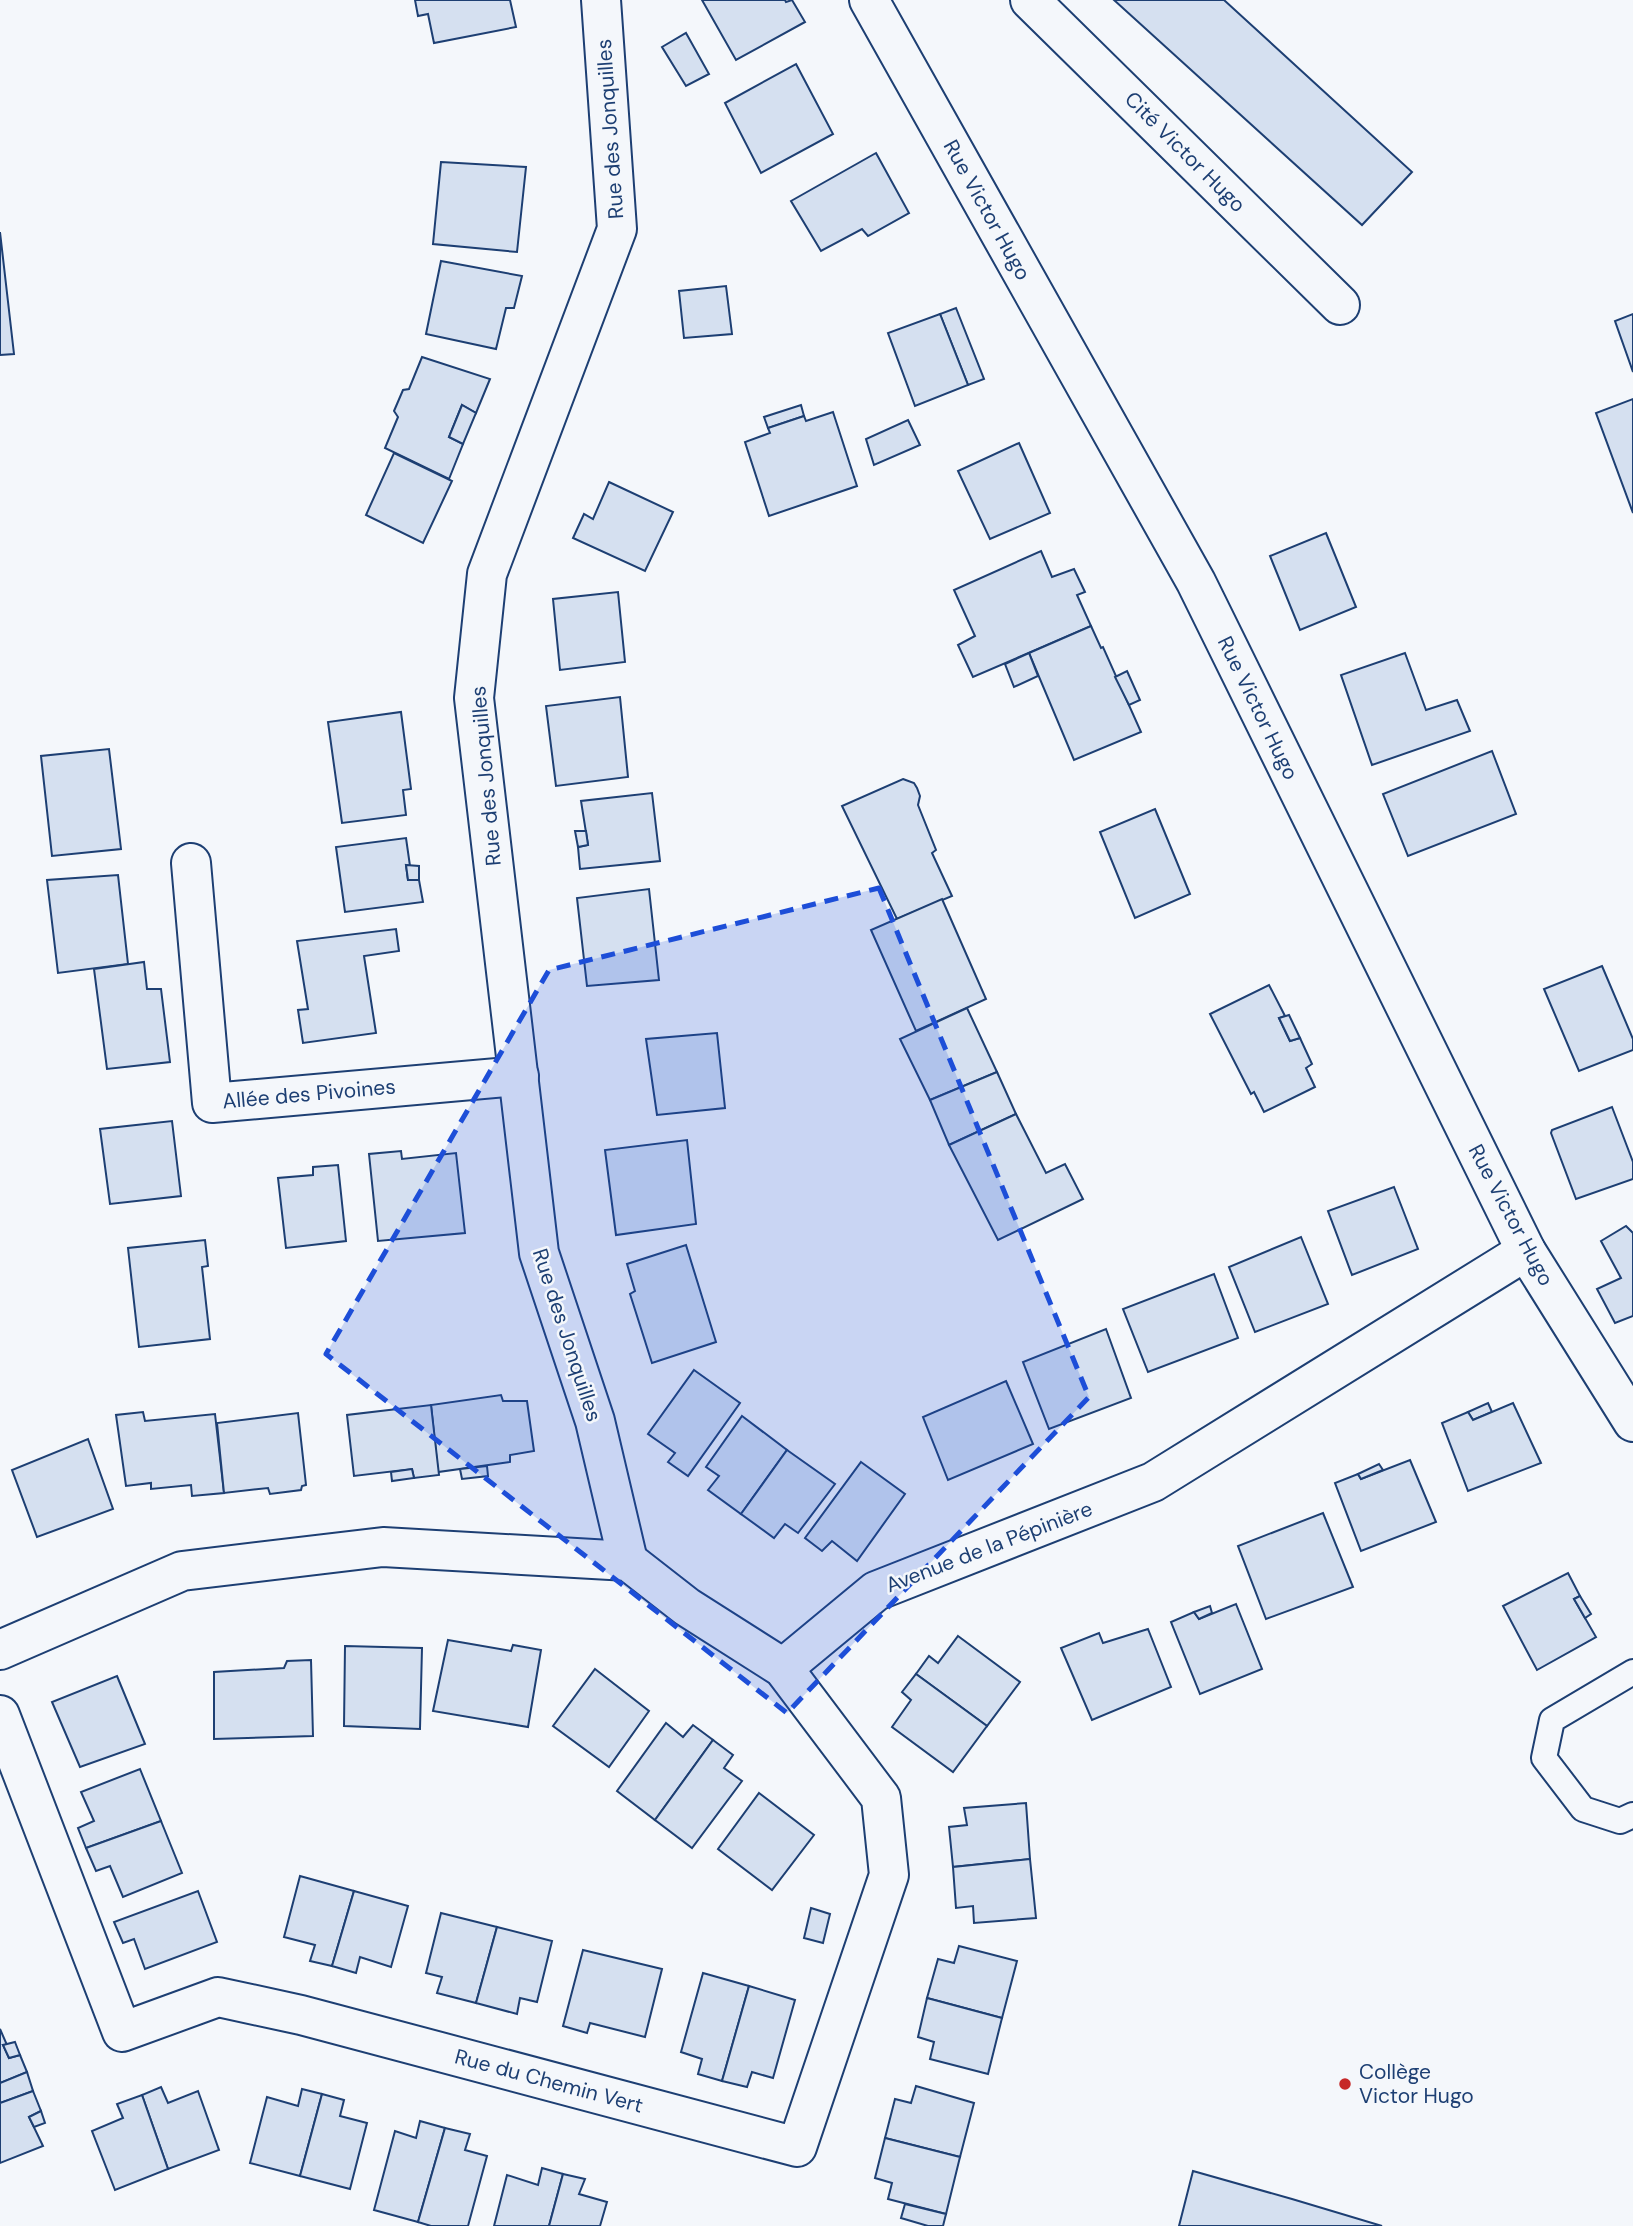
<svg xmlns="http://www.w3.org/2000/svg" width="1633" height="2226" font-family="'DM Sans',sans-serif">
<rect width="100%" height="100%" fill="#f4f7fb"/>
<g fill="#d5e0f0" stroke="#1d3f73" stroke-width="2">
<path d="M415 0H510L516 27 434 43 428 14 418 16Z"/>
<path d="M702 0H785L786 2 792 0 805 22 736 60Z"/>
<path d="M1114 0H1224L1412 172 1362 225Z"/>
<path d="M686 33 709 74 686 86 662 47Z"/>
<path d="M796 64 833 134 761 173 725 103Z"/>
<path d="M876 153 909 213 868 236 862 229 821 251 791 201Z"/>
<path d="M441 162 526 167 517 252 433 244Z"/>
<path d="M0 232 14 354 0 355Z"/>
<path d="M441 261 522 276 514 308H506L496 349 426 334Z"/>
<path d="M726 286 732 334 684 338 679 291Z"/>
<path d="M956 308 984 379 968 385 940 314Z"/>
<path d="M940 314 968 385 915 406 888 333Z"/>
<path d="M1633 314V372L1615 321Z"/>
<path d="M422 357 490 379 476 413 462 405 449 437 463 444 449 479 385 448 398 417 394 411 403 390 409 389Z"/>
<path d="M1633 399V513L1596 413Z"/>
<path d="M462 405 476 413 463 444 449 437Z"/>
<path d="M801 405 804 416 768 428 764 417Z"/>
<path d="M833 412 857 486 769 516 745 442 770 433 768 428 804 416 806 421Z"/>
<path d="M908 420 920 445 874 465 866 439Z"/>
<path d="M1019 443 1050 513 990 539 958 471Z"/>
<path d="M394 453 452 481 423 543 366 515Z"/>
<path d="M609 482 673 512 645 571 573 538 584 514 593 519Z"/>
<path d="M1326 533 1356 607 1300 630 1270 556Z"/>
<path d="M1041 551 1052 577 1074 569 1085 592 1077 595 1091 626 973 677 958 645 975 636 954 590Z"/>
<path d="M618 592 625 662 560 670 553 599Z"/>
<path d="M1091 626 1101 648 1103 647 1141 732 1074 760 1029 653Z"/>
<path d="M1029 653 1038 676 1014 687 1005 664Z"/>
<path d="M1405 653 1426 710 1457 700 1470 731 1372 765 1341 675Z"/>
<path d="M1127 671 1140 700 1129 705 1115 677Z"/>
<path d="M620 697 628 777 556 786 546 706Z"/>
<path d="M401 712 411 789 403 790 406 815 342 823 328 722Z"/>
<path d="M109 749 121 849 52 856 41 756Z"/>
<path d="M1492 751 1516 814 1408 856 1383 794Z"/>
<path d="M903 779 914 783 917 788 920 796 918 805 936 850 932 853 952 896 897 919 842 806Z"/>
<path d="M652 793 660 861 580 869 578 847 588 845 581 801Z"/>
<path d="M1155 809 1190 894 1135 918 1100 832Z"/>
<path d="M575 831H586L588 845 578 847Z"/>
<path d="M406 838 410 866 406 865 408 880H419L423 902 345 912 336 847Z"/>
<path d="M406 865 419 866V880H408Z"/>
<path d="M118 875 128 964 58 973 47 880Z"/>
<path d="M649 889 659 980 587 986 577 898Z"/>
<path d="M942 899 986 999 916 1031 871 930Z"/>
<path d="M396 929 399 951 364 956 376 1033 303 1043 298 1010 308 1009 297 941Z"/>
<path d="M144 962 147 989H161L170 1062 107 1069 94 969Z"/>
<path d="M1602 966 1633 1039V1050L1579 1071 1544 989Z"/>
<path d="M1269 985 1285 1016 1279 1018 1290 1041 1300 1038 1312 1064 1306 1068 1315 1087 1264 1112 1254 1092 1251 1094 1210 1014Z"/>
<path d="M967 1008 997 1072 930 1100 900 1039Z"/>
<path d="M1289 1015 1300 1038 1290 1041 1279 1018Z"/>
<path d="M717 1033 725 1108 657 1115 646 1039Z"/>
<path d="M997 1072 1016 1114 949 1145 930 1100Z"/>
<path d="M1612 1107 1633 1162V1179L1576 1199 1551 1133 1552 1130Z"/>
<path d="M1016 1114 1046 1173 1065 1164 1083 1199 998 1240 949 1145Z"/>
<path d="M172 1121 181 1196 110 1204 100 1129Z"/>
<path d="M687 1140 696 1224 616 1235 605 1150Z"/>
<path d="M401 1151 402 1159 456 1153 465 1233 378 1241 369 1154Z"/>
<path d="M338 1165 346 1241 286 1248 278 1178 313 1175V1167Z"/>
<path d="M1394 1187 1418 1249 1352 1275 1328 1211Z"/>
<path d="M1626 1226 1633 1233V1316L1615 1323 1597 1289 1621 1278 1601 1241Z"/>
<path d="M1301 1237 1328 1304 1255 1332 1229 1267Z"/>
<path d="M205 1240 208 1266 202 1267 210 1339 139 1347 128 1248Z"/>
<path d="M686 1245 716 1342 652 1363 630 1294 635 1291 627 1264Z"/>
<path d="M1214 1274 1238 1338 1148 1372 1123 1309Z"/>
<path d="M1106 1329 1131 1398 1049 1429 1023 1362Z"/>
<path d="M694 1370 740 1403 688 1476 668 1462 675 1453 648 1434Z"/>
<path d="M1006 1381 1033 1444 948 1480 923 1417Z"/>
<path d="M501 1395 503 1401H527L534 1451 510 1455V1462L438 1472 431 1405Z"/>
<path d="M1488 1403 1492 1412 1473 1420 1468 1412Z"/>
<path d="M1513 1403 1541 1463 1468 1491 1442 1423 1468 1412 1473 1420Z"/>
<path d="M431 1405 439 1475 414 1478 412 1469 354 1476 347 1415Z"/>
<path d="M143 1412 145 1421 215 1414 224 1493 192 1496 191 1485 151 1489V1483L126 1486 116 1415Z"/>
<path d="M298 1413 306 1485 302 1486 301 1490 270 1494 268 1488 224 1493 217 1423Z"/>
<path d="M742 1416 787 1450 741 1514 708 1490 719 1476 706 1467Z"/>
<path d="M88 1439 113 1509 37 1537 12 1470Z"/>
<path d="M787 1450 835 1484 798 1533 785 1524 774 1538 741 1514Z"/>
<path d="M1410 1460 1436 1522 1361 1551 1335 1483 1358 1474 1361 1479Z"/>
<path d="M861 1462 905 1494 857 1561 832 1541 822 1551 805 1538Z"/>
<path d="M1379 1464 1383 1470 1361 1479 1358 1474Z"/>
<path d="M487 1466 488 1476 462 1479 460 1469Z"/>
<path d="M412 1469 414 1478 392 1481 391 1472Z"/>
<path d="M1323 1513 1353 1587 1266 1619 1238 1546Z"/>
<path d="M1568 1573 1580 1596 1574 1599 1596 1637 1537 1670 1503 1606Z"/>
<path d="M1580 1596 1591 1614 1585 1618 1574 1599Z"/>
<path d="M1236 1604 1262 1669 1200 1694 1171 1622 1194 1612 1199 1619Z"/>
<path d="M1210 1606 1212 1613 1199 1619 1194 1612Z"/>
<path d="M1148 1629 1171 1687 1092 1720 1061 1648 1099 1633 1103 1643Z"/>
<path d="M958 1636 1020 1682 987 1726 916 1674 929 1656 938 1663Z"/>
<path d="M448 1640 511 1651 513 1645 541 1650 528 1727 433 1711Z"/>
<path d="M345 1646 422 1648 420 1729 344 1726Z"/>
<path d="M311 1660 313 1736 214 1739V1672L284 1668 287 1661Z"/>
<path d="M595 1669 649 1711 609 1767 553 1726Z"/>
<path d="M916 1674 987 1726 953 1772 892 1727 911 1700 902 1692Z"/>
<path d="M117 1676 145 1744 80 1767 52 1702Z"/>
<path d="M666 1723 683 1737 693 1725 713 1740 655 1820 617 1791Z"/>
<path d="M713 1740 733 1755 724 1768 742 1781 692 1848 655 1820Z"/>
<path d="M140 1769 161 1821 86 1848 78 1828 94 1821 81 1792Z"/>
<path d="M759 1793 814 1835 772 1890 718 1849Z"/>
<path d="M1026 1803 1030 1859 953 1867 949 1827 967 1825 964 1808Z"/>
<path d="M161 1821 182 1873 123 1897 110 1866 96 1871 86 1848Z"/>
<path d="M1030 1859 1036 1918 974 1923 973 1906 956 1908 953 1867Z"/>
<path d="M300 1876 354 1891 332 1966 310 1961 315 1945 284 1937Z"/>
<path d="M198 1891 217 1942 145 1969 134 1939 123 1943 114 1922Z"/>
<path d="M354 1891 408 1906 391 1967 360 1957 356 1973 332 1966Z"/>
<path d="M811 1908 830 1914 823 1943 804 1938Z"/>
<path d="M441 1913 497 1927 476 2003 437 1993 442 1977 426 1973Z"/>
<path d="M497 1927 552 1941 537 2002 520 1998 517 2014 476 2003Z"/>
<path d="M959 1946 1017 1961 1002 2018 927 1998 938 1959 954 1963Z"/>
<path d="M583 1950 662 1969 645 2037 590 2023 587 2033 563 2026Z"/>
<path d="M703 1973 749 1986 722 2081 698 2074 702 2059 681 2052Z"/>
<path d="M749 1986 795 2000 773 2078 752 2072 747 2087 722 2081Z"/>
<path d="M927 1998 1002 2018 988 2074 930 2059 934 2042 918 2037Z"/>
<path d="M0 2029 7 2045H3L9 2058 20 2055 27 2072 0 2083Z"/>
<path d="M15 2042 20 2055 9 2058 3 2045Z"/>
<path d="M27 2072 33 2091 0 2103V2083Z"/>
<path d="M916 2086 974 2103 960 2157 885 2138 895 2099 911 2103Z"/>
<path d="M161 2087 168 2103 198 2091 219 2150 168 2169 142 2095Z"/>
<path d="M302 2089 322 2094 300 2176 250 2163 267 2097 298 2106Z"/>
<path d="M33 2091 41 2111 29 2117 43 2146 0 2163V2103Z"/>
<path d="M322 2094 344 2100 340 2116 367 2123 350 2189 300 2176Z"/>
<path d="M142 2095 168 2169 115 2190 92 2131 123 2118 117 2104Z"/>
<path d="M41 2111 45 2123 34 2127 29 2117Z"/>
<path d="M420 2121 445 2128 418 2222 374 2210 395 2131 416 2138Z"/>
<path d="M445 2128 470 2134 465 2150 487 2156 468 2226H431L418 2222Z"/>
<path d="M885 2138 960 2157 946 2214 888 2199 892 2183 875 2178Z"/>
<path d="M542 2168 563 2174 549 2226H494L507 2175 538 2185Z"/>
<path d="M1193 2171 1292 2199 1382 2226H1179Z"/>
<path d="M563 2174 585 2179 579 2194 607 2202 600 2226H549Z"/>
<path d="M905 2204 946 2214 943 2226H928L901 2218Z"/>
</g>
<g fill="none" stroke-linecap="round" stroke-linejoin="round">
<defs>
<path id="lane" d="M1633 1672 1552 1720 1544 1758 1583 1809 1620 1821 1633 1815"/>
<g id="street">
<path d="M601 0 617 229 487 574 474 698 539 1253 595 1421 628 1561"/>
<path d="M869 0 1196 582 1526 1251 1633 1422"/>
<path d="M1030 0 1340 305"/>
<path d="M191 863 212 1103 519 1076"/>
<path d="M0 1650 182 1571 383 1547 628 1561 687 1607 783 1668 881 1798 889 1875 797 2147 301 2015 218 1997 122 2032 0 1715"/>
<path d="M783 1668 876 1591 1153 1482 1526 1251"/>
</g>
</defs>
<use href="#lane" stroke="#1d3f73" stroke-width="28"/>
<use href="#street" stroke="#1d3f73" stroke-width="42"/>
<use href="#lane" stroke="#f4f7fb" stroke-width="24"/>
<use href="#street" stroke="#f4f7fb" stroke-width="38"/>
</g>
<path fill="#1d4ed8" fill-opacity="0.2" stroke="#1d4ed8" stroke-width="5" stroke-dasharray="14 9" stroke-linejoin="round" d="M879 888 1089 1397 787 1713 326 1354 549 970Z"/>
<circle fill="#c62828" stroke="#f4f7fb" stroke-width="2.5" cx="1345" cy="2084" r="7"/>
<g text-anchor="middle" stroke-width="5" stroke-linejoin="round" paint-order="stroke">
<g font-size="21" fill="#1d3f73" stroke="#f4f7fb">
<text transform="translate(610 129) rotate(-94)" y="7">Rue des Jonquilles</text>
<text transform="translate(1185 152) rotate(45)" y="7">Cité Victor Hugo</text>
<text transform="translate(987 210) rotate(61)" y="7">Rue Victor Hugo</text>
<text transform="translate(1258 708) rotate(64)" y="7">Rue Victor Hugo</text>
<text transform="translate(486 776) rotate(-95)" y="7">Rue des Jonquilles</text>
<text transform="translate(309 1094) rotate(-5)" y="7">Allée des Pivoines</text>
<text transform="translate(1511 1215) rotate(62)" y="7">Rue Victor Hugo</text>
<text transform="translate(567 1335) rotate(72)" y="7">Rue des Jonquilles</text>
<text transform="translate(989 1547) rotate(-21)" y="7">Avenue de la Pépinière</text>
<text transform="translate(549 2081) rotate(15)" y="7">Rue du Chemin Vert</text>
</g>
<g font-size="21" fill="#1d3f73" stroke="#f4f7fb" text-anchor="start">
<text x="1359" y="2079">Collège<tspan x="1359" dy="24">Victor Hugo</tspan></text>
</g>
</g>
</svg>
